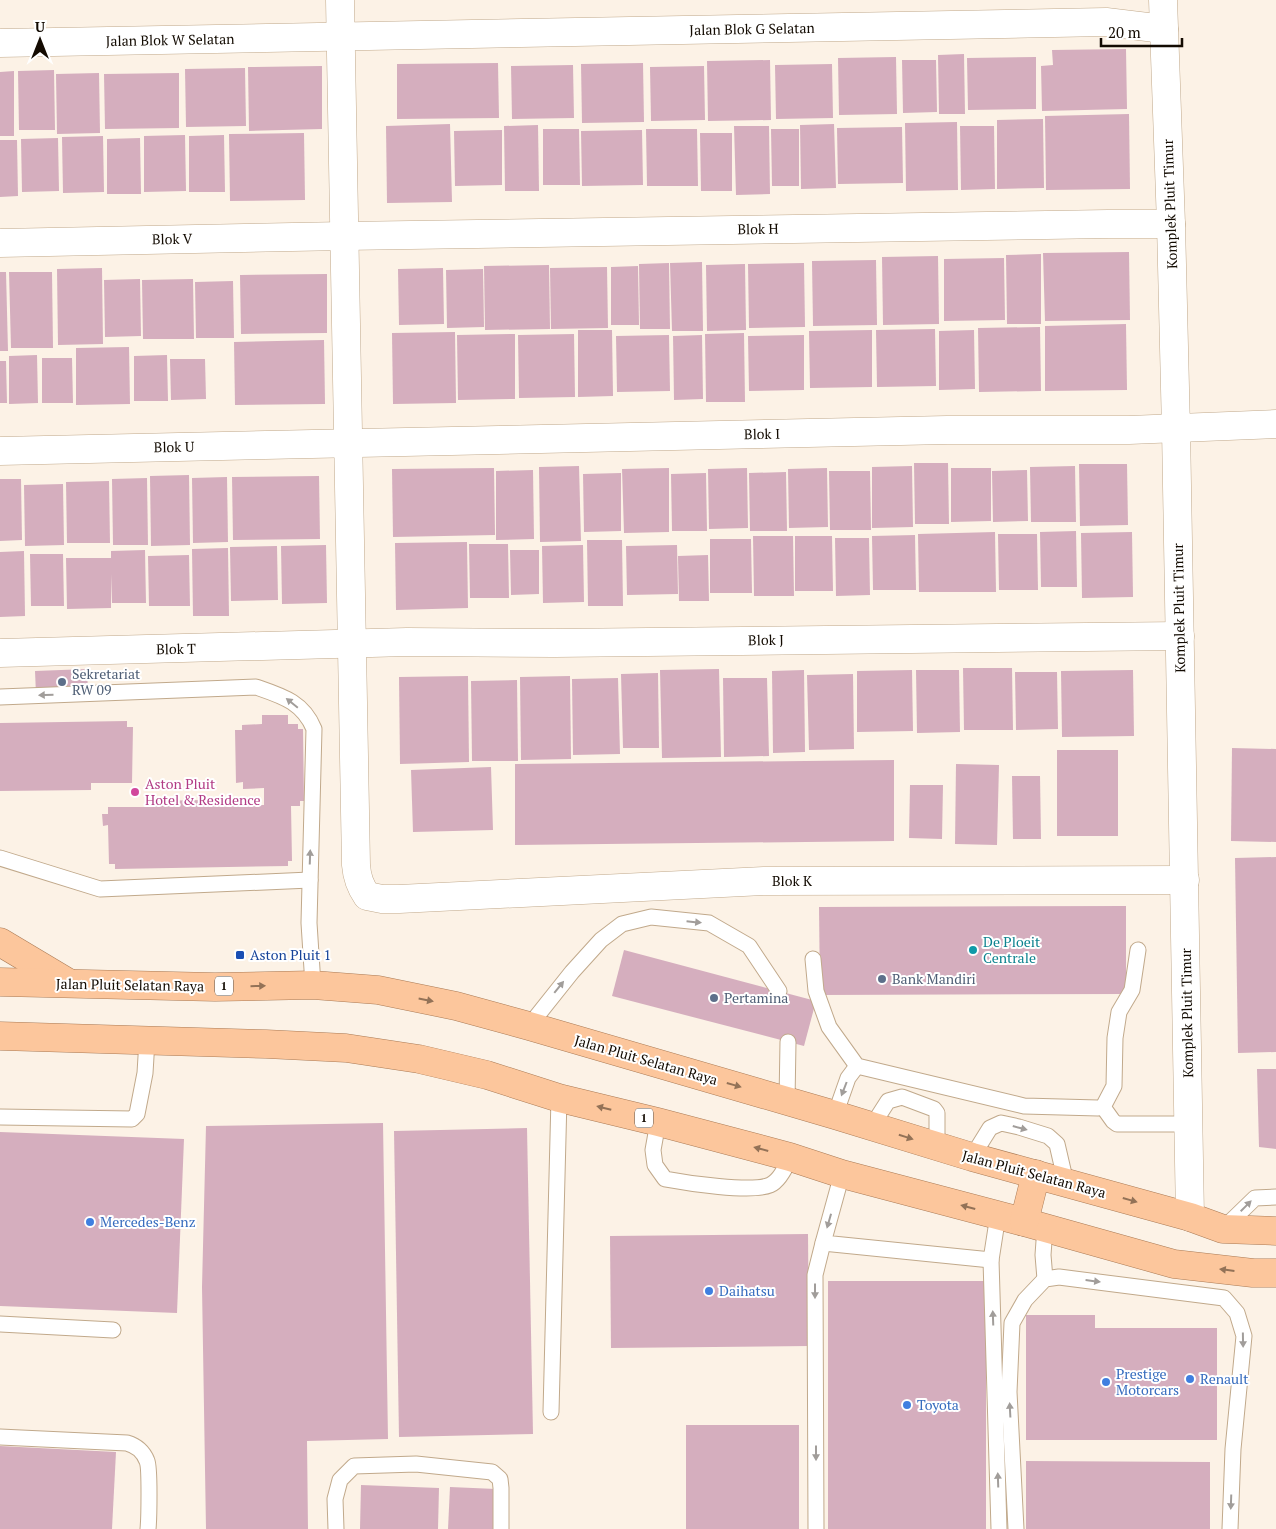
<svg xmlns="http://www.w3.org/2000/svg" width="1276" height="1529" font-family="'PT Serif',serif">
<rect width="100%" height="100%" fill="#fcf2e6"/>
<g fill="#d5aebe">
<path d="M1126 49 1127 109 1042 111 1041 66 1053 65 1052 50Z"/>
<path d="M964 54 965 114H939L938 55Z"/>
<path d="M896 57 897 114 839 115 838 58Z"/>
<path d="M1036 57V109L968 110 967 58Z"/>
<path d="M770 60 771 120 708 121 707 61Z"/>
<path d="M902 60H936L937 112 903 113Z"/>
<path d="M498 63 499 118 397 119V64Z"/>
<path d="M643 63 644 122 582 123 581 64Z"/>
<path d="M832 64 833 118 776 119 775 65Z"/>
<path d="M573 65 574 118 512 119 511 66Z"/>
<path d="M322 66V129L249 131 248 67Z"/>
<path d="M704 66 705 120 651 121 650 67Z"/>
<path d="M245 68 246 126 186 127 185 69Z"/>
<path d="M54 70 55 130H19L18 71Z"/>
<path d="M14 71V136H0V72Z"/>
<path d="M99 73 100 133 57 134 56 74Z"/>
<path d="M179 73V128L105 129 104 74Z"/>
<path d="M1129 114 1130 189 1046 190 1045 116Z"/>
<path d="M1043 119 1044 188 997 189V120Z"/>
<path d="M957 122 958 190 906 191 905 123Z"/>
<path d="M450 124 452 202 387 203 386 126Z"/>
<path d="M834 124 836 188 801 189 800 125Z"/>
<path d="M538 125 539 191H505L504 126Z"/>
<path d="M734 126H769L770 194 736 195Z"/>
<path d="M960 126H994L995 189 961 190Z"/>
<path d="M902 127 903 183 838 184 837 128Z"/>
<path d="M543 129H579L580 185H543Z"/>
<path d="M646 129H697L698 186H647Z"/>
<path d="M771 129H799V186H772Z"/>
<path d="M502 130V185L455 186 454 131Z"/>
<path d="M642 130 643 185 582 186 581 131Z"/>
<path d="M304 133 305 200 230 201 229 134Z"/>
<path d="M700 133H732V191H701Z"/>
<path d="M185 135 186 191 144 192V136Z"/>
<path d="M224 135 225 192H189V136Z"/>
<path d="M103 136 104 192 63 193 62 137Z"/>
<path d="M58 138 59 191 22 192 21 139Z"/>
<path d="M140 138 141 194H107V139Z"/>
<path d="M0 140H17L18 196 0 197Z"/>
<path d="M1129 252 1130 320 1045 321 1043 253Z"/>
<path d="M1041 254V324H1007L1006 255Z"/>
<path d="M938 256 939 324 883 325 882 257Z"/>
<path d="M1004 258 1005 320 944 321V259Z"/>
<path d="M876 260 877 325 813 326 812 261Z"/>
<path d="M702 262 703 331H672L670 263Z"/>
<path d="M669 263 670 329H640L639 264Z"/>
<path d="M804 263 805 327 749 328 748 264Z"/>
<path d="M745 264 746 330 707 331 706 265Z"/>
<path d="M549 265 550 329 485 330 484 266Z"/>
<path d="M638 266 639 325H611V267Z"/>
<path d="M607 267 608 328 551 329 550 268Z"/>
<path d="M102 268 103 344 58 345 57 269Z"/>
<path d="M443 268 444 324 399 325 398 269Z"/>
<path d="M483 269 484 327 447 328 446 270Z"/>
<path d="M0 272H6L8 351H0Z"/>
<path d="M9 272H52L53 348H11Z"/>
<path d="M327 274V333L241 334 240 275Z"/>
<path d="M140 279 141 336 105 337 104 280Z"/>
<path d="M193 279 194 339H143L142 280Z"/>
<path d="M233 281 234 338H196L195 282Z"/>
<path d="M1126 324 1127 390 1045 391V326Z"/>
<path d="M1040 327 1041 391 979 392 978 328Z"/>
<path d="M935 329 936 386 877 387 876 330Z"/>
<path d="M578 330H612L613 396 578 397Z"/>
<path d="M872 330V387L810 388 809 331Z"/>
<path d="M974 330 975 389 939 390V331Z"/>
<path d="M455 332 456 403 393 404 392 333Z"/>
<path d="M744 333 745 402H706L705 334Z"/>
<path d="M515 334V399L458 400 457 335Z"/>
<path d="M574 334 575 397 519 398 518 335Z"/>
<path d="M669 335 670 391 617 392 616 336Z"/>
<path d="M702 335 703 399 674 400 673 336Z"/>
<path d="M804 335V390L749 391 748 336Z"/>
<path d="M324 340 325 404 235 405 234 342Z"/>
<path d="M129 347 130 404 76 405V348Z"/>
<path d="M37 355 38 403 9 404V356Z"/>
<path d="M167 355 168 401H134V356Z"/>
<path d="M42 358H72L73 403H42Z"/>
<path d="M170 359H205L206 399 171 400Z"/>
<path d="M0 361H6L7 403H0Z"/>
<path d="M914 463H948L949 524H915Z"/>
<path d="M1079 464H1127L1128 525 1080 526Z"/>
<path d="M579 466 581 541 540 542 539 467Z"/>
<path d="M912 466 913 527 872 528V467Z"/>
<path d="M1075 466 1076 522H1031L1030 467Z"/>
<path d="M494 468 495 535 393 537 392 469Z"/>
<path d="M669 468V532L624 533 622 469Z"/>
<path d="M747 468 748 528 709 529 708 469Z"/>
<path d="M827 468 828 527 789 528 788 469Z"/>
<path d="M951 468H991V521L951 522Z"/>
<path d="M533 470 534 539 496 540V471Z"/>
<path d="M1027 470 1028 521 993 522 992 471Z"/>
<path d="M829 471H870L871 530H830Z"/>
<path d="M786 472 787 531H750L749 473Z"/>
<path d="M621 473V531L584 532 583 474Z"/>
<path d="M706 473 707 531H672L671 474Z"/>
<path d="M189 475 190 545 151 546 150 476Z"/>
<path d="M319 476 320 539 233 540 232 477Z"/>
<path d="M227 477 228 542 193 543 192 478Z"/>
<path d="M147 478 148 545H113L112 479Z"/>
<path d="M0 479H21L22 540 0 541Z"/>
<path d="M109 481 110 543H67L66 482Z"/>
<path d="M63 484 64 545 25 546 24 485Z"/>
<path d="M1076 531 1077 587H1041L1040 532Z"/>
<path d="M995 532 996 592H919L918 534Z"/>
<path d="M1132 532 1133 597 1082 598 1081 533Z"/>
<path d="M998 534H1037L1038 590H999Z"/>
<path d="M915 535 916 590H873L872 536Z"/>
<path d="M753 536H793L794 596H754Z"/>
<path d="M795 536H832L833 591H795Z"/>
<path d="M835 538H869L870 595 836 596Z"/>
<path d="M710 539H751L752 593H710Z"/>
<path d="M587 540H622L623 606H588Z"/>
<path d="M467 542 468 608 396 610 395 543Z"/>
<path d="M469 544H508L509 598H470Z"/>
<path d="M326 545 327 603 282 604 281 546Z"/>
<path d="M583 545 584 602 543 603 542 546Z"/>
<path d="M677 545 678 594 627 595 626 546Z"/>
<path d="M277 546 278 600 231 601 230 547Z"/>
<path d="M228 548 229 616H193L192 549Z"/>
<path d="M145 550 146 603H112L111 574V608L67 609 66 558H111V551Z"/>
<path d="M510 550H539V594L511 595Z"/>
<path d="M24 551 25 616 0 617V552Z"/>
<path d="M30 554H63L64 606H31Z"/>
<path d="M189 555 190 606H149L148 556Z"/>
<path d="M708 555 709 601H679L678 556Z"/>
<path d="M963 668H1012L1013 730H964Z"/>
<path d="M87 669 88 692 36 694 35 671Z"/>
<path d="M719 669 721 757 662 758 660 670Z"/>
<path d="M804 670 805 752 773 753 772 671Z"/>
<path d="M912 670 913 731 857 732V671Z"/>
<path d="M916 670H959L960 732 917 733Z"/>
<path d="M1133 670 1134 736 1062 737 1061 671Z"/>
<path d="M1015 672H1057L1058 729 1016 730Z"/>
<path d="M658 673 659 748H623L621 674Z"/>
<path d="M853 674 854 749 809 750 807 675Z"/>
<path d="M468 676 469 762 400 764 399 677Z"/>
<path d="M570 676 571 759 521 760 520 677Z"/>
<path d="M618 678 620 754 573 755 572 679Z"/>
<path d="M723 678H767L769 756 724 757Z"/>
<path d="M517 680 518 761H472L471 681Z"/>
<path d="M262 715H288V724H298V729H303L304 801H300V806H291L292 861H288V866L115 869V864H109L108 825 103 826 102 814H108V807H151V801L255 799V805H264V788L243 789V782L236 783 235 730H242V725L262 724Z"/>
<path d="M127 721V727H133L132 783H91V790L0 791V723Z"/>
<path d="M1232 748 1276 749V842L1231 841Z"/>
<rect x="1057" y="750" width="61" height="86"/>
<path d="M894 760V841L515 845V764Z"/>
<path d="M956 764 999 765 997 845 955 844Z"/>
<path d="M491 767 493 830 413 832 411 770Z"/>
<path d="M1012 776H1040L1041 839H1013Z"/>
<path d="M910 785H943L942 839 909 838Z"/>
<path d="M1276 857V1052L1238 1053 1235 858Z"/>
<path d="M1126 906V994L820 995 819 907Z"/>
<path d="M624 950 816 1001 804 1046 612 996Z"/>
<path d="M1257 1069H1276V1149L1259 1147Z"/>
<path d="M383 1123 388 1439 307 1441 308 1529H206L202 1287 206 1126Z"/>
<path d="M527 1128 533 1434 399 1437 394 1131Z"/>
<path d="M0 1132 184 1139 177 1313 0 1306Z"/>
<path d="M808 1234 809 1346 611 1348 610 1236Z"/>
<rect x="828" y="1281" width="158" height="248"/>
<path d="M1026 1315H1095V1328H1217V1440H1026Z"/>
<rect x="686" y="1425" width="113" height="104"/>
<path d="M0 1446 116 1452 112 1529H0Z"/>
<path d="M1026 1461 1210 1462V1529H1026Z"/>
<path d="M361 1485 439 1488 438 1529H360Z"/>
<path d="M450 1487 496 1489 495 1529H448Z"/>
</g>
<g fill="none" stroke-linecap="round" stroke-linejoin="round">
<defs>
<g id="service">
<path d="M0 697 256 687C282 696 303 702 314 729L309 923 313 985"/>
<path d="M0 858 100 889 310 880"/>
<path d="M813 959 816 991 829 1027 857 1066 1024 1106 1098 1108 1103 1107 1114 1086 1115 1038 1119 1012 1132 990 1138 950"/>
<path d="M529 1026 572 972 601 940 622 924 651 917 709 923 749 946 779 991"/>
<path d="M787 1101 788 1042"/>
<path d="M1103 1107 1113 1121 1117 1124H1188"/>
<path d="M835 1115 848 1078 857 1066"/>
<path d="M0 1117 132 1119 137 1114 145 1073 147 1040"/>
<path d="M658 1122 653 1150 655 1165 665 1179C686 1183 752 1193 770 1185 779 1181 786 1167 790 1157"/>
<path d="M872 1126 888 1101 902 1097 934 1109 937 1113V1146"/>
<path d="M972 1157 990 1128 1001 1123 1019 1127 1048 1136 1057 1144 1066 1183"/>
<path d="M842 1174 823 1243 991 1260 998 1215"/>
<path d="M1045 1227 1043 1255 1045 1279"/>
<path d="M1223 1229 1255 1198 1276 1197"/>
<path d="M991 1260 999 1529"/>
<path d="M0 1324 113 1330"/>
<path d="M551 1412 559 1098"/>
<path d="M0 1437 127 1443C137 1446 143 1451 147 1461 150 1468 149 1519 148 1529"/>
<path d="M336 1529 335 1499 340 1480 354 1466 416 1464 492 1472 500 1479 501 1488V1529"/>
<path d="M816 1529 815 1275 823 1243"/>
<path d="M1016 1529 1009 1392 1012 1323 1025 1300 1045 1279 1059 1277 1224 1298 1237 1313 1244 1336 1233 1449 1230 1529"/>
</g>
<g id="minor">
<path d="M340 0 356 865C357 878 360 886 367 896L382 899H399L764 881 1185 880"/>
<path d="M1163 0 1171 224 1176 429 1190 1217"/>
<path d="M0 43 1106 22 1164 29"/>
<path d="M0 243 344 236 1108 224H1171"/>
<path d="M0 451 947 430H1129L1276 424"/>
<path d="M0 653 407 642 555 643 1180 636"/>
</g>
<g id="trunk">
<path d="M0 942 67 982"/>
<path d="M0 982 215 987 313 985 378 990 456 1006 529 1026 835 1115 972 1157 1190 1217 1223 1229 1276 1231"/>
<path d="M0 1036 266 1044 346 1048 419 1059 487 1075 559 1098 658 1122 790 1157 842 1174 1024 1222 1174 1264 1253 1273H1276"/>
<path d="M1024 1222 1036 1174"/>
</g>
</defs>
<use href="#service" stroke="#c1a98b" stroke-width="17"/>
<use href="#minor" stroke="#c1a98b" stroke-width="29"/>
<use href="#trunk" stroke="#aa7b56" stroke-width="29"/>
<use href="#service" stroke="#fff" stroke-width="15"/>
<use href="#minor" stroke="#fff" stroke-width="28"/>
<use href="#trunk" stroke="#fcc69c" stroke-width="28"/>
</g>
<defs><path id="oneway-solid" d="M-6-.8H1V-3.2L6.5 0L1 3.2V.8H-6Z" transform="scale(1.25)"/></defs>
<g fill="#a19d9a">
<use href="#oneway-solid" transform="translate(46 695) rotate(178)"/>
<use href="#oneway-solid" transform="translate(292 703) rotate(-141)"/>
<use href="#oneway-solid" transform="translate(310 857) rotate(-88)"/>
<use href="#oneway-solid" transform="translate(694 922) rotate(6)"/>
<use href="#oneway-solid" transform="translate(559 987) rotate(-51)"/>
<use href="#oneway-solid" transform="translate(844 1089) rotate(111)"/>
<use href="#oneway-solid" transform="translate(1020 1128) rotate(15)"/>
<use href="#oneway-solid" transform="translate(1246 1206) rotate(-45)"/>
<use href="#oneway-solid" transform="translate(829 1221) rotate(106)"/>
<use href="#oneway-solid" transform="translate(1093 1281) rotate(7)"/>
<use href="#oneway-solid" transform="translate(815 1291) rotate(90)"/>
<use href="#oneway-solid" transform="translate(993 1318) rotate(-92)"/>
<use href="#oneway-solid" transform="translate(1243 1340) rotate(89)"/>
<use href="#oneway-solid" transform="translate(1010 1410) rotate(-93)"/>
<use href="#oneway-solid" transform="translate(816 1453) rotate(90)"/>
<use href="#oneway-solid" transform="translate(998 1480) rotate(-92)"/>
<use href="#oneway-solid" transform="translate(1231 1502) rotate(92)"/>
</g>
<g fill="#937257">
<use href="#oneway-solid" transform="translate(258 986) rotate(-1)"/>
<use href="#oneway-solid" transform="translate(426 1000) rotate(11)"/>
<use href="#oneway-solid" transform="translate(734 1085) rotate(16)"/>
<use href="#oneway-solid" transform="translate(604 1108) rotate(-166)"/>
<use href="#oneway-solid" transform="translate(906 1137) rotate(17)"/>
<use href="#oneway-solid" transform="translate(761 1149) rotate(-165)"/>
<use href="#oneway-solid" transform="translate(1130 1200) rotate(16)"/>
<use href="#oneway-solid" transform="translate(968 1207) rotate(-165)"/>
<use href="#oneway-solid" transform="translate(1227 1270) rotate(-173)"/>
</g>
<g fill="#5c6f8a" stroke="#fff" stroke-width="2">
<circle cx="62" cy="682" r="5"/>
<circle cx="882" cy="979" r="5"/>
<circle cx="714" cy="998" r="5"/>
</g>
<circle fill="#d1479c" stroke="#fff" stroke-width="2" cx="135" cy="792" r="5"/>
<circle fill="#0f9aa8" stroke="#fff" stroke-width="2" cx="973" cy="950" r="5"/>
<rect fill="#1a4fb4" stroke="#fff" stroke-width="2" x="235" y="950" width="10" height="10" rx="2.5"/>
<g fill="#3f7fe0" stroke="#fff" stroke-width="2">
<circle cx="90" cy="1222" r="5"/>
<circle cx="709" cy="1291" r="5"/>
<circle cx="1190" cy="1379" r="5"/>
<circle cx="1106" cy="1382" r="5"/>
<circle cx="907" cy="1405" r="5"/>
</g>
<g text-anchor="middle" stroke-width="4" stroke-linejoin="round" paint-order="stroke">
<g fill="#fff" stroke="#5a544e" stroke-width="1">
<rect x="215" y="976.5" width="18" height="19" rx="4"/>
<rect x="635" y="1108.5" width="18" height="19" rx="4"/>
</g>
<g font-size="12" font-weight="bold" fill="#130b02">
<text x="224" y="990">1</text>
<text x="644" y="1122">1</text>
</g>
<g font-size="14" fill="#130b02" stroke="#fff">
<text transform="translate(752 29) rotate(-1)" y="5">Jalan Blok G Selatan</text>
<text transform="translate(170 40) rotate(-1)" y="5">Jalan Blok W Selatan</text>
<text transform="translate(1170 204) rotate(-92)" y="5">Komplek Pluit Timur</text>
<text transform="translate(758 229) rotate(-1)" y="5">Blok H</text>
<text transform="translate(172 239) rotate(-1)" y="5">Blok V</text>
<text transform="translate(762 434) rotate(-1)" y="5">Blok I</text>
<text transform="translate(174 447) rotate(-1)" y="5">Blok U</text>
<text transform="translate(1179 608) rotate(-91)" y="5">Komplek Pluit Timur</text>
<text transform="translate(766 640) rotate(-1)" y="5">Blok J</text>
<text transform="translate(176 649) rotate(-1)" y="5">Blok T</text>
<text x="792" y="886">Blok K</text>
<text transform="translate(130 985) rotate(1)" y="5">Jalan Pluit Selatan Raya</text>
<text transform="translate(1187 1013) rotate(-91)" y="5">Komplek Pluit Timur</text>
<text transform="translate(646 1060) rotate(16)" y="5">Jalan Pluit Selatan Raya</text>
<text transform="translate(1034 1174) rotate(15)" y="5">Jalan Pluit Selatan Raya</text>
</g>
<g font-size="14" fill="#4e5e75" stroke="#fff" text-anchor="start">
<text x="72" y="679">Sekretariat<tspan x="72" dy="16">RW 09</tspan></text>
<text x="892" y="984">Bank Mandiri</text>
<text x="724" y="1003">Pertamina</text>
</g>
<g font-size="14" fill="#b23c85" stroke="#fff" text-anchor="start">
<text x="145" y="789">Aston Pluit<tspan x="145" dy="16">Hotel &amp; Residence</tspan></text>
</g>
<g font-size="14" fill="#0d838f" stroke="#fff" text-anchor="start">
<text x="983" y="947">De Ploeit<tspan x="983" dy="16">Centrale</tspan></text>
</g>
<g font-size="14" fill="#164399" stroke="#fff" text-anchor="start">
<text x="250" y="960">Aston Pluit 1</text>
</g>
<g font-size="14" fill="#366cbe" stroke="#fff" text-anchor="start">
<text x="100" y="1227">Mercedes-Benz</text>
<text x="719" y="1296">Daihatsu</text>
<text x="1116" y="1379">Prestige<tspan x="1116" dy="16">Motorcars</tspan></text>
<text x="1200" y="1384">Renault</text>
<text x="917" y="1410">Toyota</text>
</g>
</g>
<g transform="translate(40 40)" stroke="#ffffff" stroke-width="4" paint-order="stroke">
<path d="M0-4L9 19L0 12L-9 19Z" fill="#130b02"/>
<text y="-8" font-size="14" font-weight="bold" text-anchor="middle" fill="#130b02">U</text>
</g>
<path d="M1101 38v8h81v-8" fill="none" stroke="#130b02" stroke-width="2.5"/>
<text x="1108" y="38" font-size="15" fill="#130b02" stroke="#ffffff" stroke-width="4" paint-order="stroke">20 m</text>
</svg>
